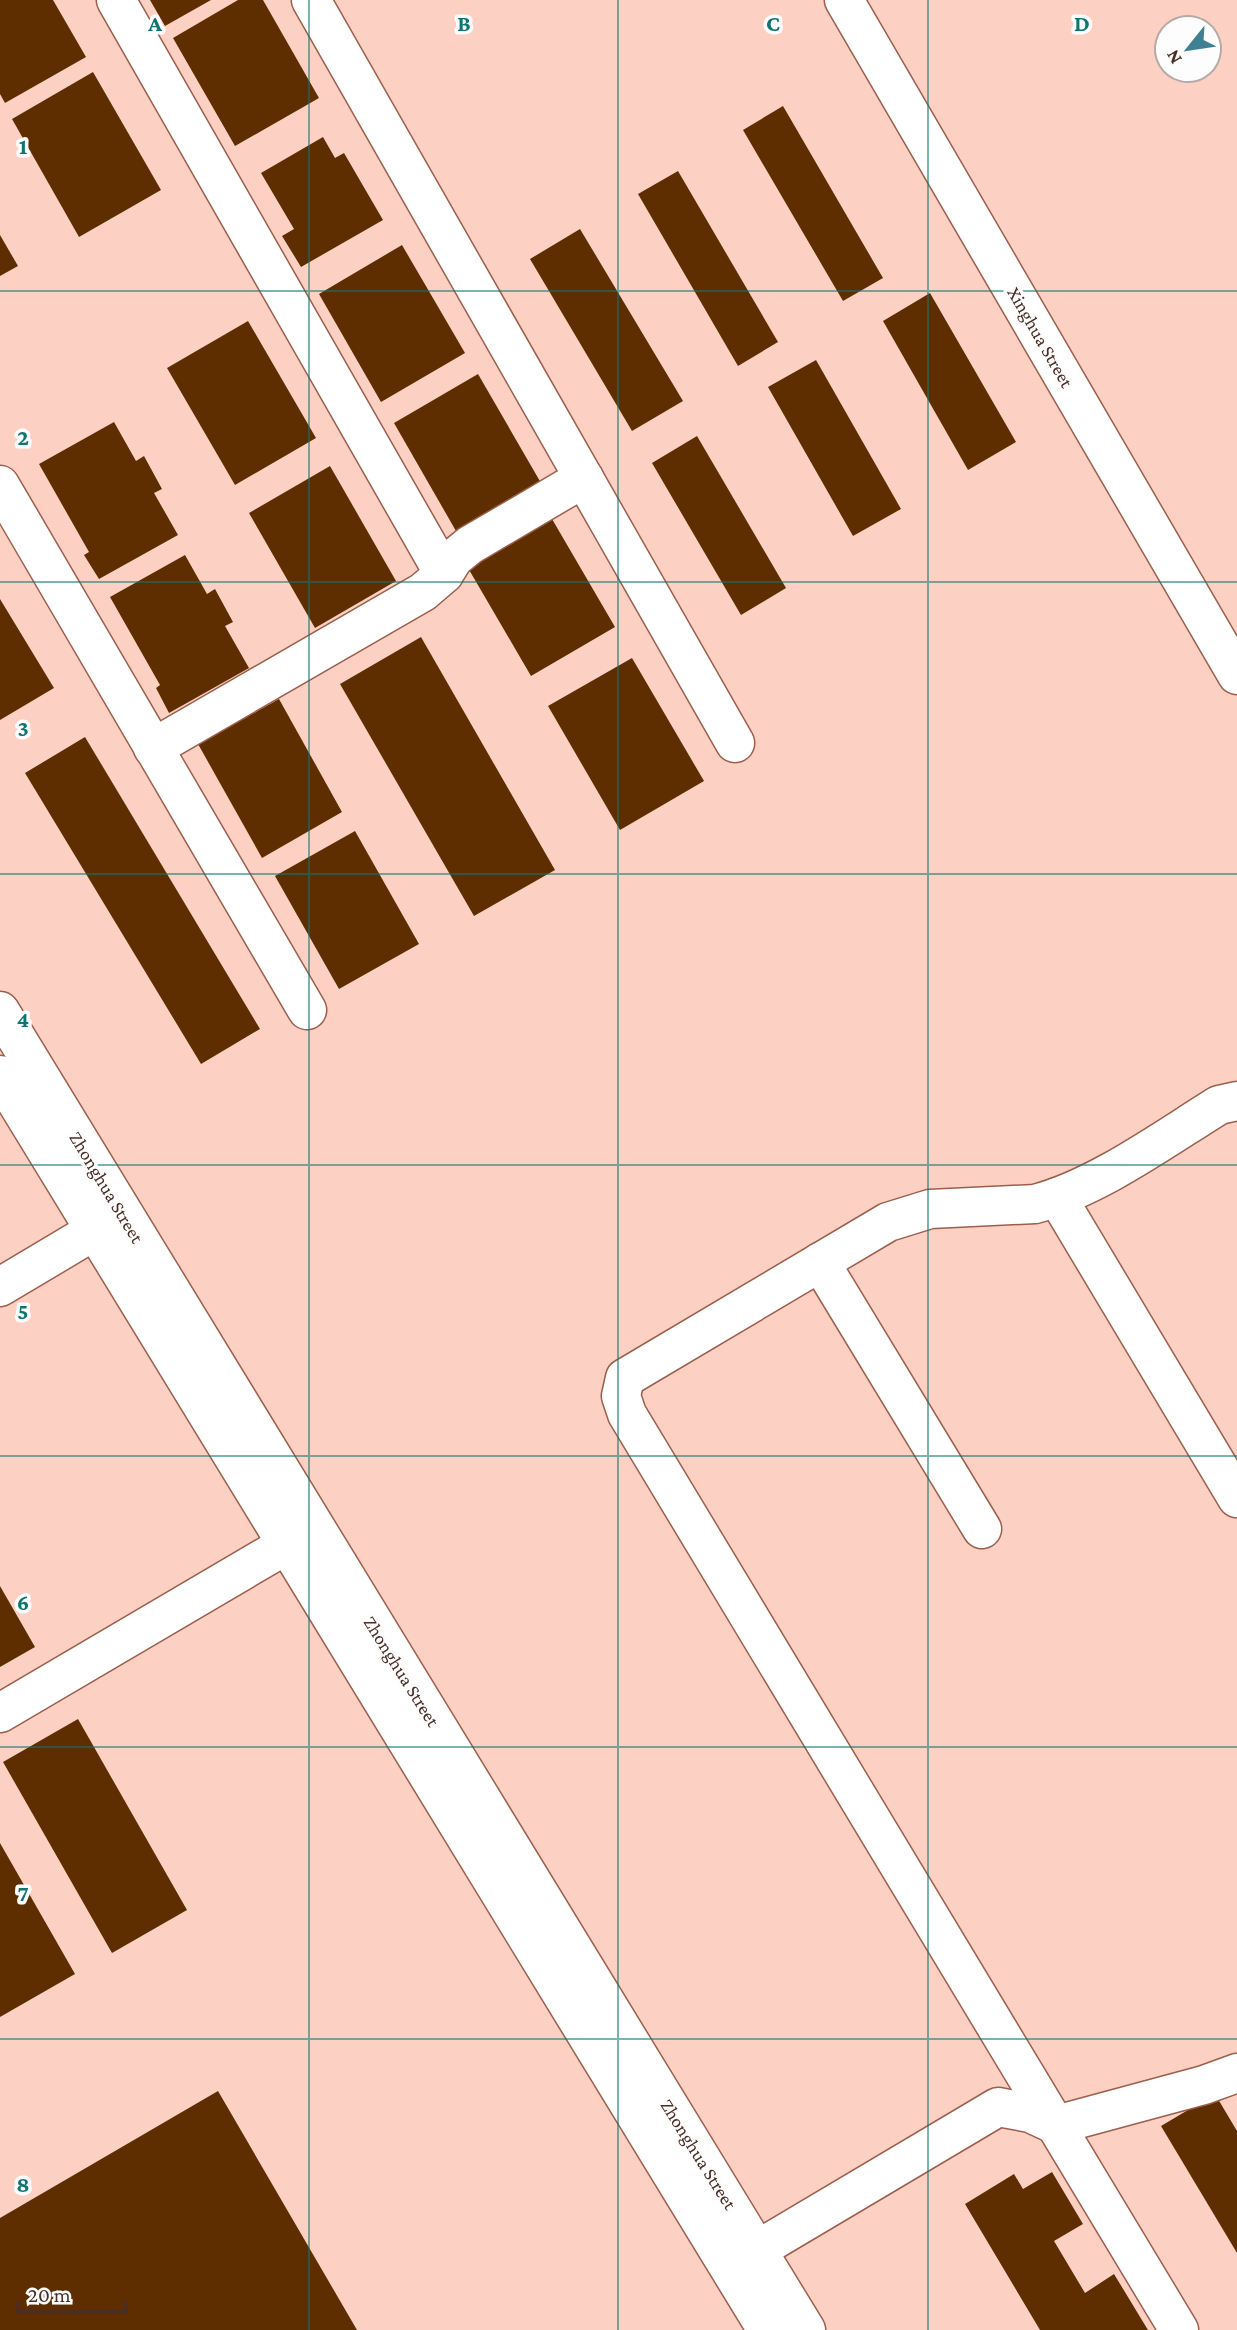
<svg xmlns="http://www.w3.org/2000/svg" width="1237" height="2330" font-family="'Crimson Pro',serif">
<rect width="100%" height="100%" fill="#fcd1c4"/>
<g fill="#5e2e00">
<path d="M0 0H53L86 57 5 103 0 94Z"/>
<path d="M150 0H211L165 26Z"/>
<path d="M238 0H263L319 98 235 146 173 38Z"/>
<path d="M93 72 161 190 79 237 12 119Z"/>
<path d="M783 106 883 278 843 301 743 130Z"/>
<path d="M323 137 335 158 344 153 383 220 301 267 282 236 294 229 261 173Z"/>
<path d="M678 171 778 342 738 366 638 194Z"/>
<path d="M580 229 683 401 632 431 530 259Z"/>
<path d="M0 235 18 266 0 276Z"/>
<path d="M402 245 465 353 381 402 319 294Z"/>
<path d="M930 293 1016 442 968 470 883 321Z"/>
<path d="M248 321 316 438 235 485 167 368Z"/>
<path d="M816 360 901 509 853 536 768 387Z"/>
<path d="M478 374 541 483 456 531 394 423Z"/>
<path d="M114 422 136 461 144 456 162 489 154 493 178 535 99 579 84 555 89 552 39 464Z"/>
<path d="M697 436 786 588 741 615 652 463Z"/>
<path d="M330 466 396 581 315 628 249 513Z"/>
<path d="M552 519 615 627 531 676 468 568Z"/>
<path d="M185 555 207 594 215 589 233 622 225 626 249 668 169 713 156 688 160 685 110 597Z"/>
<path d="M0 599 54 688 0 720Z"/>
<path d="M421 637 555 870 474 916 340 684Z"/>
<path d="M632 658 704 781 620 830 548 706Z"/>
<path d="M279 699 342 812 262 858 198 744Z"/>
<path d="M85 737 260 1029 201 1064 25 773Z"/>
<path d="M355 831 419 944 339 989 275 876Z"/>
<path d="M0 1586 35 1647 0 1667Z"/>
<path d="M78 1719 187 1910 112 1953 3 1762Z"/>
<path d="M0 1843 75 1974 0 2017Z"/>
<path d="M218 2091 357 2330H0V2218Z"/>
<path d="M1215 2094 1237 2131V2253L1161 2126Z"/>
<path d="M1052 2172 1083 2224 1054 2241 1085 2293 1114 2274 1148 2330H1040L965 2204 1014 2174 1023 2189Z"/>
</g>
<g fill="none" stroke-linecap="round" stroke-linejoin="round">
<defs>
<g id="minor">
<path d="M116 0 444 574"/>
<path d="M311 0 735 743"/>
<path d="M844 0 1237 675"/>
<path d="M0 485 307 1010"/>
<path d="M153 748 423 592 444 574 454 558 470 545 584 478"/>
<path d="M0 1011 806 2330"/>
<path d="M0 1075 767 2330"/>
<path d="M1057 1197 1237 1498"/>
<path d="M820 1262 982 1529"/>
<path d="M0 1287 94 1231"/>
<path d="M0 1713 286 1545"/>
<path d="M757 2250 998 2107 1030 2113 1056 2125 1204 2085 1237 2073"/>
<path d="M1179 2330 627 1414 621 1396 625 1378 888 1222 930 1209 1035 1204C1097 1188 1164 1139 1219 1105L1237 1101"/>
</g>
</defs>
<use href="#minor" stroke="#9d5e4c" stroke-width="41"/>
<use href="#minor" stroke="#fff" stroke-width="38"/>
</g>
<path fill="none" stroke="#0f766e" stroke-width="2" stroke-opacity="0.55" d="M309 0V2330M618 0V2330M928 0V2330M0 291H1237M0 582H1237M0 874H1237M0 1165H1237M0 1456H1237M0 1747H1237M0 2039H1237"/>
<g text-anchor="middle" stroke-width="7" stroke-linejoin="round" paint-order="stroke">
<g font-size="19" fill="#4a2e26" stroke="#fdfdfd">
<text transform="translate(1041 337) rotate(60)" y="7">Xinghua Street</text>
<text transform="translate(107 1187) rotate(59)" y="7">Zhonghua Street</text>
<text transform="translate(402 1671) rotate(58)" y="7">Zhonghua Street</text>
<text transform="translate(699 2154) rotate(58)" y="7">Zhonghua Street</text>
</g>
</g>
<g font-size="23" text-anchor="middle" font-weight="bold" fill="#0f766e" stroke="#fdfdfd" stroke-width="7" stroke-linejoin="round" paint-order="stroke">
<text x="155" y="31">A</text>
<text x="464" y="31">B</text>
<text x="773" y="31">C</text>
<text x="1082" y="31">D</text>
<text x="23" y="154">1</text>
<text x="23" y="445">2</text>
<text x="23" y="736">3</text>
<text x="23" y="1027">4</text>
<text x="23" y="1319">5</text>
<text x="23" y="1610">6</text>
<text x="23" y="1901">7</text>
<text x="23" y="2192">8</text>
</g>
<g transform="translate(1188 49) rotate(240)"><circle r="33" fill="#fdfdfd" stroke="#b5aaa7" stroke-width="2"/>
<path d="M0-5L12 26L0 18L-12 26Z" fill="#3f8193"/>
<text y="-10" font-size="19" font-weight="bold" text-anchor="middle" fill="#4a2e26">N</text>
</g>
<path d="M18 2302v10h108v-10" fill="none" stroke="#4a2e26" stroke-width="3.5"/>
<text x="28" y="2302" font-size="21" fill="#4a2e26" stroke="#fdfdfd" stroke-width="5" paint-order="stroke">20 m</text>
</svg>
